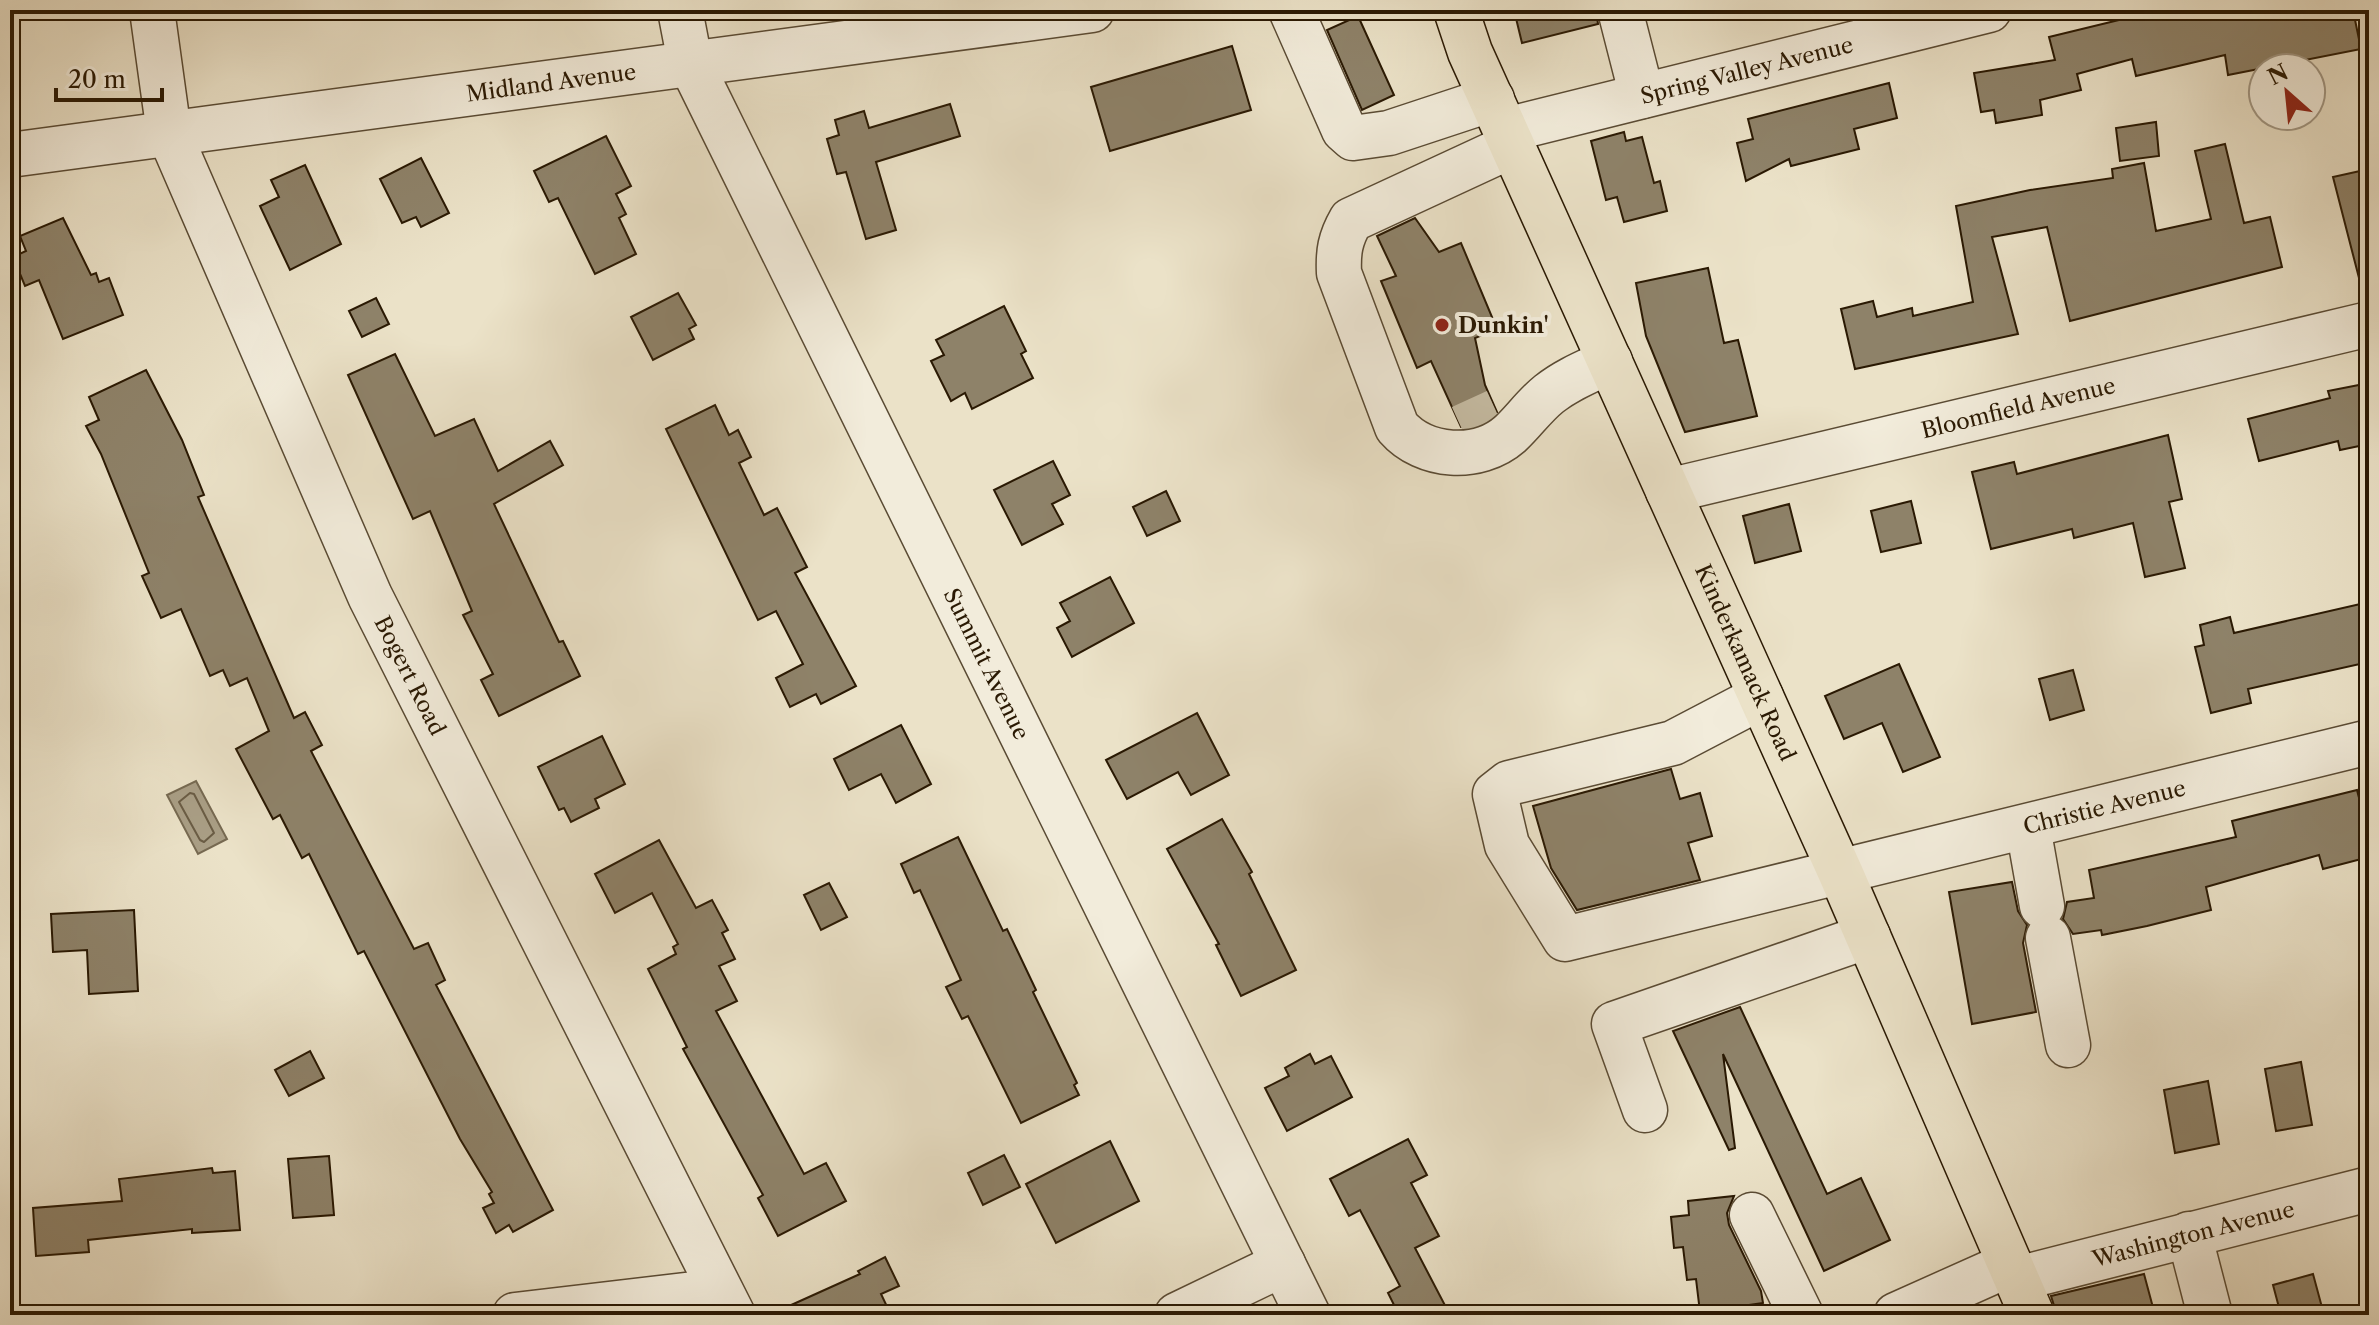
<svg xmlns="http://www.w3.org/2000/svg" width="2379" height="1325" font-family="'Libre Caslon Text',serif">
<rect width="100%" height="100%" fill="#ebe2c8"/>
<filter id="stains"><feTurbulence type="fractalNoise" baseFrequency=".0025" numOctaves="4"/><feColorMatrix values="0 0 0 0 .2 0 0 0 0 .09 0 0 0 0 .02 0 0 0 .5 -.17"/></filter>
<radialGradient id="worn" r=".72"><stop offset=".6" stop-color="#630" stop-opacity="0"/><stop offset="1" stop-color="#630" stop-opacity=".3"/></radialGradient>
<path fill="#a99e85" stroke="#766951" stroke-width="2" d="M196 781 227 839 198 854 167 795Z"/>
<g fill="none" stroke-linecap="round" stroke-linejoin="round">
<path stroke="#6a5c44" stroke-width="2" d="M190 793 194 794 214 833 204 842 200 840 179 802Z"/>
</g>
<g fill="#8e8269" stroke="#2a1903" stroke-width="2">
<path d="M1514 10H1596L1598 24 1522 43Z"/>
<path d="M2160 10H2353L2361 49 2228 75 2225 55 2136 76 2132 59 2077 74 2081 90 2040 100 2042 115 1996 123 1994 110 1981 112 1974 73 2055 60 2049 37Z"/>
<path d="M1358 16 1394 95 1362 110 1327 30Z"/>
<path d="M1232 46 1251 110 1110 151 1091 87Z"/>
<path d="M1889 83 1897 118 1854 129 1859 149 1791 166 1789 159 1746 181 1737 143 1753 139 1748 119Z"/>
<path d="M950 104 960 136 876 162 896 230 866 239 846 172 837 174 827 139 839 135 835 120 864 111 869 128Z"/>
<path d="M2156 122 2159 156 2120 161 2116 128Z"/>
<path d="M1624 132 1626 141 1642 137 1654 183 1660 181 1667 211 1624 222 1617 197 1606 200 1591 141Z"/>
<path d="M606 136 631 186 616 194 626 214 619 218 636 254 595 274 558 198 549 202 534 171Z"/>
<path d="M2225 144 2244 223 2270 217 2282 267 2070 321 2047 227 1992 237 2018 334 1855 369 1841 309 1873 301 1877 317 1912 308 1913 316 1973 302 1956 206 2030 190 2113 178 2112 169 2144 163 2156 231 2211 219 2195 151Z"/>
<path d="M421 158 449 213 421 227 416 217 402 223 380 179Z"/>
<path d="M305 165 341 244 290 270 260 206 279 197 271 180Z"/>
<path d="M2369 169V277L2359 278 2333 177Z"/>
<path d="M63 218 91 275 96 273 99 282 109 278 123 315 63 339 39 280 25 286 13 257 26 251 20 236Z"/>
<path d="M1415 218 1439 252 1461 243 1497 329 1475 338 1485 385 1497 412 1475 425 1461 427 1431 361 1417 368 1381 281 1396 276 1377 236Z"/>
<path d="M1708 268 1724 343 1738 340 1757 416 1685 432 1646 336 1636 283Z"/>
<path d="M678 293 696 325 689 329 694 339 653 360 631 317Z"/>
<path d="M376 298 389 324 362 337 349 311Z"/>
<path d="M1004 306 1026 351 1021 354 1033 378 972 409 965 393 951 401 931 361 944 355 936 340Z"/>
<path d="M395 354 435 436 474 419 498 471 550 441 563 465 494 504 559 642 563 641 580 676 499 716 481 680 493 674 463 615 472 611 430 511 413 519 348 375Z"/>
<path d="M146 370 182 440 204 495 198 497 294 718 305 712 322 745 311 751 414 949 428 943 445 980 436 985 553 1210 513 1232 509 1225 496 1233 483 1208 494 1203 489 1194 492 1192 460 1139 364 951 358 954 309 854 302 858 280 815 273 819 236 749 269 731 247 678 230 686 223 670 210 676 181 609 161 618 142 576 149 573 101 454 86 426 99 420 89 397Z"/>
<path d="M2369 383V444L2340 450 2338 441 2259 461 2248 419 2330 398 2328 391Z"/>
<path d="M715 405 729 435 738 430 751 457 739 463 764 515 777 508 807 567 795 573 856 686 821 704 816 694 790 707 776 678 803 664 776 611 758 620 666 429Z"/>
<path d="M2168 435 2182 499 2169 502 2185 568 2145 577 2133 523 2074 538 2072 529 1991 549 1972 472 2014 462 2017 474Z"/>
<path d="M1053 461 1070 495 1052 504 1063 524 1022 545 994 490Z"/>
<path d="M1166 491 1180 521 1147 536 1133 507Z"/>
<path d="M1911 501 1921 543 1881 552 1871 511Z"/>
<path d="M1789 504 1801 551 1755 563 1743 516Z"/>
<path d="M1110 577 1134 623 1072 657 1057 628 1070 621 1060 603Z"/>
<path d="M2369 602V662L2248 689 2251 703 2211 713 2195 647 2204 645 2200 625 2230 617 2234 633Z"/>
<path d="M1899 664 1940 757 1903 772 1882 723 1844 739 1825 696Z"/>
<path d="M2073 670 2084 710 2050 720 2039 679Z"/>
<path d="M1197 713 1229 775 1191 795 1178 772 1127 799 1106 760Z"/>
<path d="M901 725 931 784 896 803 881 774 849 790 834 759Z"/>
<path d="M602 736 625 784 595 799 599 808 571 822 564 808 559 810 538 767Z"/>
<path d="M1671 769 1680 799 1700 793 1712 836 1688 843 1700 880 1577 910 1551 868 1533 806Z"/>
<path d="M2357 790 2369 837V857L2323 869 2319 855 2206 887 2211 910 2147 926 2102 935 2101 930 2073 934 2063 919 2067 902 2094 898 2089 870 2236 837 2232 821Z"/>
<path d="M1222 819 1252 872 1249 874 1296 970 1241 996 1216 945 1219 944 1167 849Z"/>
<path d="M958 837 1003 931 1007 929 1036 990 1033 992 1077 1083 1074 1085 1079 1095 1021 1123 968 1016 962 1019 946 987 961 980 920 890 914 893 901 864Z"/>
<path d="M659 840 696 908 712 900 728 930 722 933 735 959 719 966 737 1001 716 1011 804 1174 826 1163 846 1201 778 1236 758 1198 763 1195 683 1049 687 1047 648 969 676 954 673 947 678 944 652 893 615 913 595 874Z"/>
<path d="M2012 882 2018 911 2027 925 2023 943 2036 1012 1972 1024 1949 892Z"/>
<path d="M829 883 847 917 821 930 804 895Z"/>
<path d="M134 910 138 991 89 994 87 950 53 952 51 914Z"/>
<path d="M1740 1007 1827 1194 1861 1178 1890 1240 1824 1271 1723 1054 1735 1148 1729 1150 1673 1031Z"/>
<path d="M310 1051 324 1078 289 1096 275 1070Z"/>
<path d="M1310 1054 1315 1064 1331 1056 1352 1097 1287 1131 1265 1088 1289 1076 1285 1068Z"/>
<path d="M2301 1062 2312 1125 2276 1131 2265 1069Z"/>
<path d="M2208 1081 2219 1144 2175 1153 2164 1090Z"/>
<path d="M1408 1139 1427 1175 1411 1183 1439 1236 1415 1248 1450 1315H1399L1388 1293 1400 1286 1360 1210 1349 1216 1330 1179Z"/>
<path d="M1110 1141 1139 1201 1056 1243 1026 1184Z"/>
<path d="M1004 1155 1020 1187 983 1205 968 1173Z"/>
<path d="M329 1156 334 1215 293 1218 288 1159Z"/>
<path d="M212 1168 213 1173 235 1171 240 1230 192 1233V1229L88 1240 89 1252 36 1256 33 1208 122 1201 119 1179Z"/>
<path d="M1734 1196 1727 1213 1729 1225 1761 1291 1763 1303 1700 1312 1696 1279 1687 1280 1683 1247 1674 1248 1671 1217 1689 1215 1688 1201Z"/>
<path d="M885 1257 899 1286 881 1294 891 1315H769L860 1274 858 1271Z"/>
<path d="M2144 1274 2155 1315H2057L2051 1296Z"/>
<path d="M2313 1274 2323 1311 2281 1315 2273 1285Z"/>
</g>
<g fill="none" stroke-linecap="round" stroke-linejoin="round">
<path stroke="#c4baa1" stroke-width="44" stroke-dasharray="44 22" stroke-linecap="butt" d="M1461 427 1496 411"/>
<defs>
<g id="minor">
<path id="s1" d="M152 10 169 133 370 596 733 1315"/>
<path id="s2" d="M680 10 690 62 1308 1315"/>
<path d="M1291 10 1344 130 1353 138 1389 133 1492 99"/>
<path d="M1620 10 1642 96"/>
<path id="s3" d="M1506 130 1989 10"/>
<path d="M1513 145 1351 220C1340 239 1338 252 1339 273L1397 427C1424 458 1478 462 1510 434 1524 421 1534 406 1549 394 1568 379 1589 371 1610 361"/>
<path id="s4" d="M10 155 1092 10"/>
<path id="s5" d="M1668 491 2369 324"/>
<path id="s6" d="M1761 697 1673 743 1509 783 1495 794 1507 845 1565 939 2369 742"/>
<path d="M2028 827 2042 906"/>
<path d="M2048 938 2068 1045"/>
<path d="M1645 1110 1614 1024 1868 936"/>
<path d="M1752 1215 1801 1315"/>
<path d="M2189 1234 2210 1315"/>
<path id="s7" d="M2017 1279 2369 1189"/>
<path d="M515 1315 720 1291"/>
<path d="M1177 1315 1283 1264"/>
<path d="M1896 1315 2010 1264"/>
</g>
<g id="major">
<path id="s8" d="M1456 10 1470 52 1841 874 2032 1315"/>
</g>
</defs>
<use href="#minor" stroke="#5a4b34" stroke-width="47"/>
<use href="#major" stroke="#2a1903" stroke-width="47"/>
<use href="#minor" stroke="#f2ecdb" stroke-width="44"/>
<use href="#major" stroke="#ebe2c8" stroke-width="44"/>
</g>
<circle fill="#8f2418" stroke="#f2ecdb" stroke-width="3" cx="1442" cy="325" r="8"/>
<g text-anchor="middle" stroke-width="8" stroke-linejoin="round" paint-order="stroke">
<g font-size="22" fill="#2a1903" stroke="#f2ecdb">
<text dy="8" stroke="none"><textPath href="#s3" startOffset="248">Spring Valley Avenue</textPath></text>
<text dy="8" stroke="none"><textPath href="#s4" startOffset="546">Midland Avenue</textPath></text>
<text dy="8" stroke="none"><textPath href="#s5" startOffset="360">Bloomfield Avenue</textPath></text>
<text dy="8" stroke="none"><textPath href="#s8" startOffset="714">Kinderkamack Road</textPath></text>
<text dy="8" stroke="none"><textPath href="#s2" startOffset="724">Summit Avenue</textPath></text>
<text dy="8" stroke="none"><textPath href="#s1" startOffset="718">Bogert Road</textPath></text>
<text dy="8" stroke="none"><textPath href="#s6" startOffset="1004">Christie Avenue</textPath></text>
<text dy="8" stroke="none"><textPath href="#s7" startOffset="182">Washington Avenue</textPath></text>
</g>
<g font-size="22" font-weight="bold" fill="#2a1903" stroke="#f2ecdb" text-anchor="start">
<text x="1458" y="333">Dunkin'</text>
</g>
</g>
<rect width="2379" height="1325" fill="none" stroke="#ebe2c8" stroke-width="40"/>
<rect x="12" y="12" width="2355" height="1301" fill="none" stroke="#2a1903" stroke-width="4"/>
<rect x="20" y="20" width="2339" height="1285" fill="none" stroke="#2a1903" stroke-width="2"/>
<g transform="translate(2287 92) rotate(333)"><circle r="38" fill="#f2ecdb" stroke="#a29885" stroke-width="2"/>
<path d="M0-6L14 30L0 20L-14 30Z" fill="#8f2418"/>
<text y="-12" font-size="22" font-weight="bold" text-anchor="middle" fill="#2a1903">N</text>
</g>
<path d="M56 88v12h106v-12" fill="none" stroke="#2a1903" stroke-width="4"/>
<text x="68" y="88" font-size="24" fill="#2a1903" stroke="#f2ecdb" stroke-width="6" paint-order="stroke">20 m</text>
<rect width="100%" height="100%" filter="url(#stains)"/>
<rect width="100%" height="100%" fill="url(#worn)"/>
</svg>
